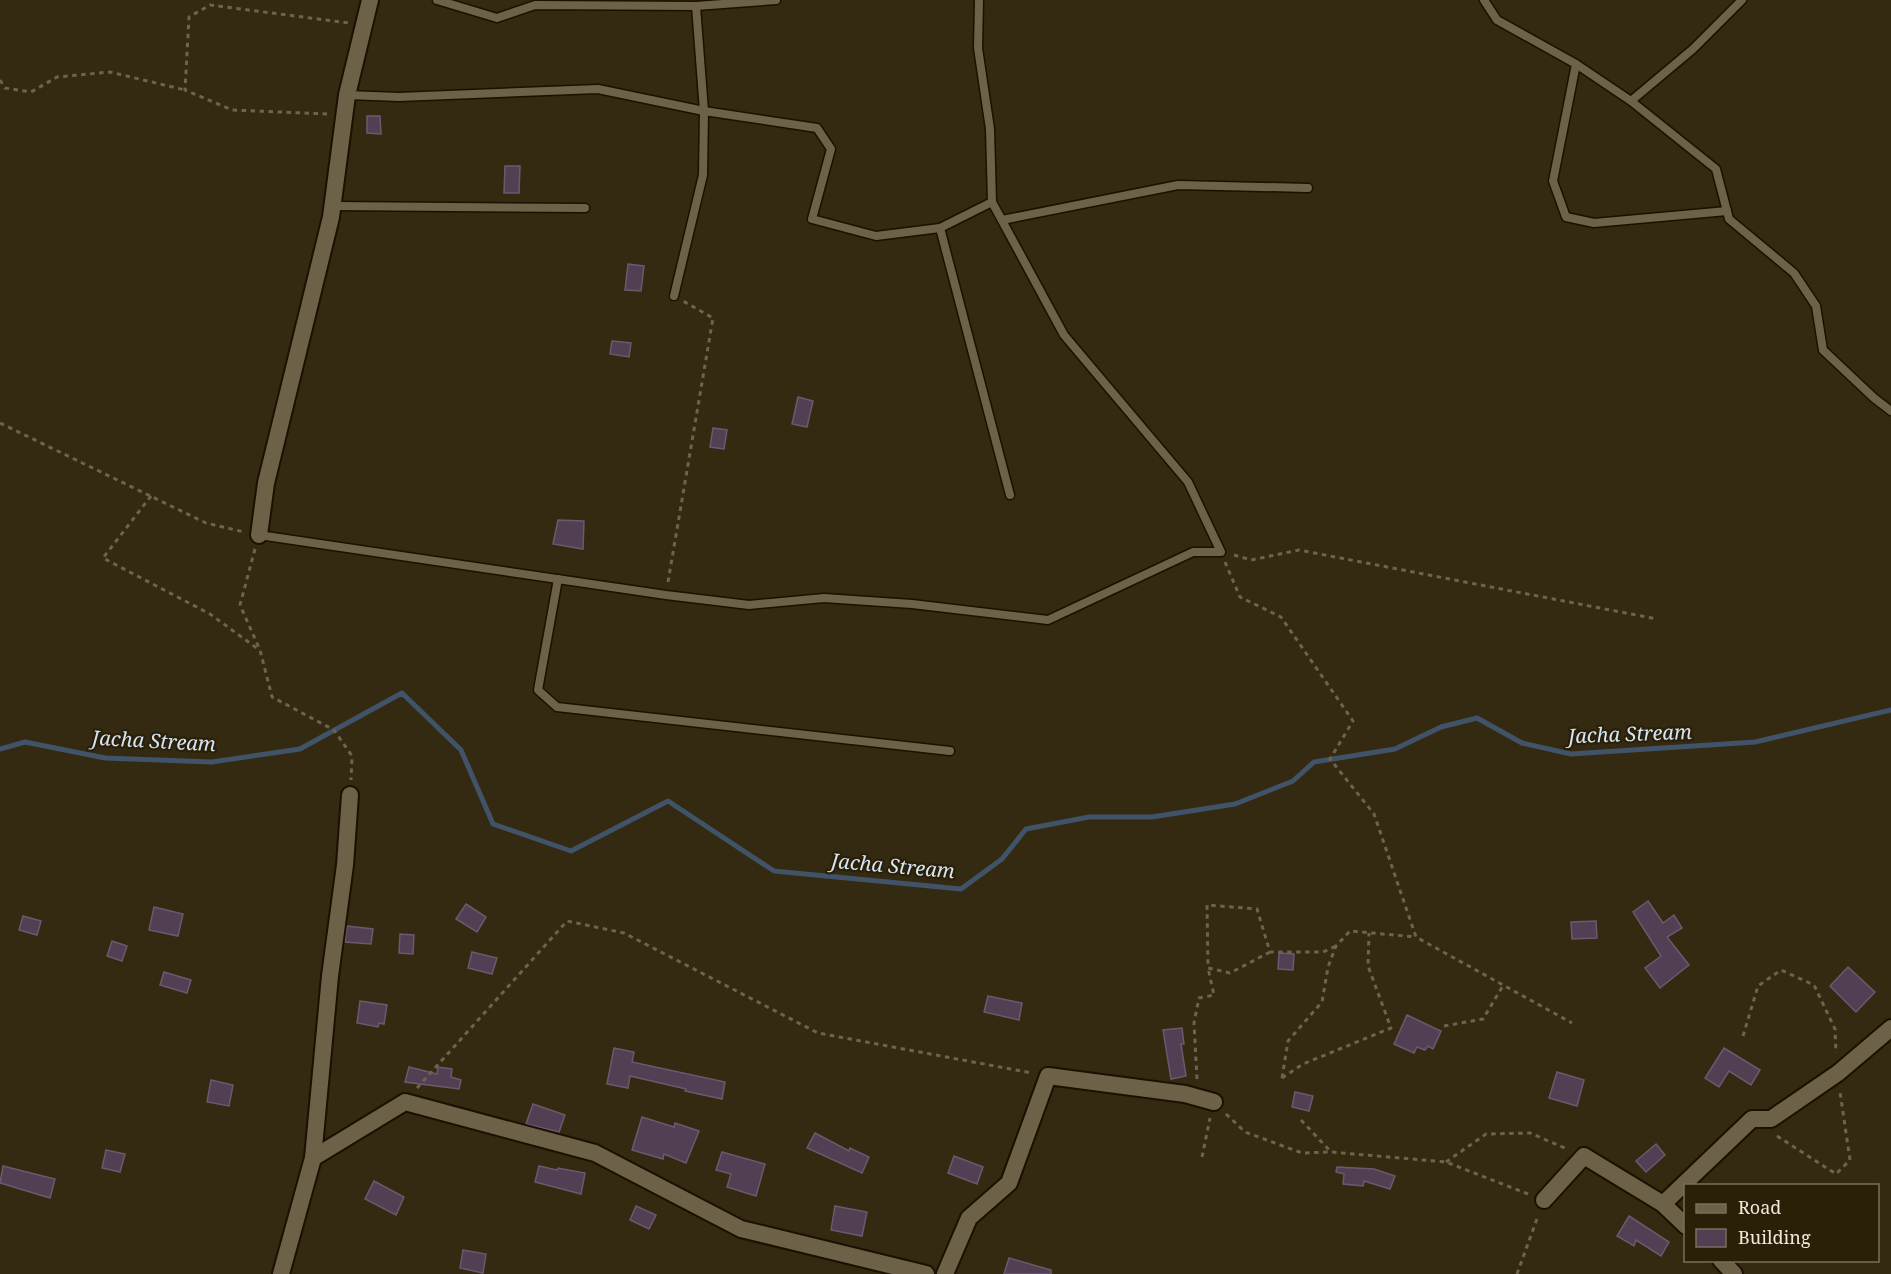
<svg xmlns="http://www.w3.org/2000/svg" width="1891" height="1274" font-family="'Noto Serif',serif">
<rect width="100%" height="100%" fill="#342911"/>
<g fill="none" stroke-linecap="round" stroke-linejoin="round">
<path stroke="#415369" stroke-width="5" d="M0 749 25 742 105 758 212 762 300 749 402 693 461 750 493 824 571 851 668 801 774 871 961 889 1002 859 1026 829 1089 817H1152L1235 804 1293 781 1314 762 1395 749 1441 727 1477 718 1522 743 1571 754 1755 742 1891 710"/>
</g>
<g fill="#523f53" stroke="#6c596e" stroke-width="1.5">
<path d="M367 116H380L381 134 367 133Z"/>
<path d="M505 166H520L519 193H504Z"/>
<path d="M628 264 644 266 641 291 625 290Z"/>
<path d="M612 341 631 343 629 357 610 354Z"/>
<path d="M798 397 813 401 807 427 792 424Z"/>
<path d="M713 428 727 430 724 449 710 447Z"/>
<path d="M558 520 584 521 583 549 553 544Z"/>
<path d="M1648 901 1663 923 1674 915 1682 928 1667 937 1689 965 1660 988 1645 968 1661 956 1633 912Z"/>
<path d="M466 904 486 917 477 932 456 919Z"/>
<path d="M154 907 183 914 178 936 149 930Z"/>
<path d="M23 916 41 921 37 935 19 930Z"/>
<path d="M1596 921 1597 938 1572 939 1571 922Z"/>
<path d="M347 926 373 929 371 944 345 942Z"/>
<path d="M400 934 414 935 413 954 399 953Z"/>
<path d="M112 941 127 946 122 961 107 956Z"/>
<path d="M472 952 497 958 492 974 468 968Z"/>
<path d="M1279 953 1294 954 1293 970 1278 969Z"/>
<path d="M1848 967 1875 992 1856 1012 1830 986Z"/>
<path d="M164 972 191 980 187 993 160 985Z"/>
<path d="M988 996 1022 1003 1019 1020 984 1012Z"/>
<path d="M360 1001 387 1005 384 1024 379 1023 378 1027 357 1023Z"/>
<path d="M1407 1015 1441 1031 1433 1049 1428 1046 1425 1050 1417 1047 1414 1053 1394 1044Z"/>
<path d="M1182 1028 1184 1044H1181L1186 1076 1171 1079 1163 1030Z"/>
<path d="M614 1048 634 1052 632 1062 725 1082 722 1099 685 1091 686 1089 630 1076 628 1088 607 1084Z"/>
<path d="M1724 1048 1760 1070 1751 1085 1729 1071 1719 1087 1705 1078Z"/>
<path d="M409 1067 437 1074 438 1067 452 1069 451 1077 461 1080 459 1089 405 1082Z"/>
<path d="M1557 1072 1584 1080 1577 1106 1549 1098Z"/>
<path d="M211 1080 233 1085 229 1106 207 1102Z"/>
<path d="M1295 1092 1313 1096 1309 1111 1292 1107Z"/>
<path d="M533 1104 565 1115 559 1132 526 1124Z"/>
<path d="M642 1117 674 1127 675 1123 699 1131 686 1163 664 1154 663 1159 632 1150Z"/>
<path d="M815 1133 849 1151 850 1148 869 1157 862 1173 807 1148Z"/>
<path d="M1656 1144 1665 1155 1646 1172 1636 1161Z"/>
<path d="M106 1150 125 1154 120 1172 102 1168Z"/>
<path d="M722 1152 765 1164 756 1196 727 1187 731 1174 716 1170Z"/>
<path d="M954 1156 983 1167 977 1184 948 1173Z"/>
<path d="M3 1166 55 1179 50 1198 0 1183Z"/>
<path d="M539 1166 557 1170 558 1168 585 1173 581 1194 535 1182Z"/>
<path d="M1337 1167 1374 1169 1395 1176 1390 1189 1364 1181 1363 1186 1343 1184 1344 1174 1336 1172Z"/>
<path d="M374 1181 404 1197 396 1215 365 1199Z"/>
<path d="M636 1206 656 1215 649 1229 630 1220Z"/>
<path d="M835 1206 867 1212 862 1236 831 1230Z"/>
<path d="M1629 1216 1669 1242 1661 1256 1636 1240 1634 1246 1617 1236Z"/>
<path d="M463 1250 486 1254 483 1273 460 1268Z"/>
<path d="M1009 1258 1051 1270V1274H1004Z"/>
</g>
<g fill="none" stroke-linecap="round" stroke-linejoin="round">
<defs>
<g id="service">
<path d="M437 0 497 18 535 5 696 6 776 0"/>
<path d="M1484 0 1497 20 1576 64 1553 181 1566 217 1594 223 1727 211"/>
<path d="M1576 64 1631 101 1716 169 1729 219 1794 273 1816 306 1823 350 1874 398 1891 411"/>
<path d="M347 95 399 97 598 89 704 111 817 128 831 149 812 219 876 236 940 228"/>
<path d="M1631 101 1693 49 1742 0"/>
<path d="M992 202 940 228 1010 495"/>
<path d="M333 206 585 208"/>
<path d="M1002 220 1178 185 1308 188"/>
<path d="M674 296 703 175 704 111 696 6"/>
<path d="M259 535 666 595 749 605 824 598 912 604 1048 620 1193 552H1221L1188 482 1064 335 992 202 990 129 978 48 979 0"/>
<path d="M558 579 538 690 557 707 950 751"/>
</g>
<g id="minor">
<path d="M259 535 266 483 331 217 347 95 370 0"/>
<path d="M313 1158 405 1102 595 1153 741 1229 926 1274"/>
<path d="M1544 1200 1584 1156 1663 1204 1686 1226"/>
<path d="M1663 1204 1752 1119H1771L1838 1073 1891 1028"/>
<path d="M1721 1260 1734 1274"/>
<path d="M281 1274 313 1158 330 976 345 865 350 795"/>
<path d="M945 1274 969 1218 1009 1183 1048 1076 1185 1094 1214 1102"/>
</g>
</defs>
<use href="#service" stroke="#1b1100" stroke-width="11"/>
<use href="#minor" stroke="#1b1100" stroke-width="20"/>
<g stroke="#6d644e" stroke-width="3" stroke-dasharray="4.5 4.5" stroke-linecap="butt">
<path d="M0 80 5 88 31 92 57 77 110 72 185 90"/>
<path d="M327 114 232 110 185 90 189 17 210 5 349 23"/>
<path d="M0 423 206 523 244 532"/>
<path d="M151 496 103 558 210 614 258 649"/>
<path d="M255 549 240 605 260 650 272 697 334 730 352 756 351 780"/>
<path d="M1234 555 1251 560 1299 550 1657 619"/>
<path d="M1225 562 1240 597 1281 617 1353 721 1330 759 1374 814 1416 937 1572 1023"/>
<path d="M668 582 713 318 683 301"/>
<path d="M1270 952 1230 973 1208 968 1207 905 1257 909 1270 952H1323L1336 946"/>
<path d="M1444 1026 1483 1019 1504 984"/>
<path d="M1743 1036 1758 986 1781 970 1814 985 1835 1029 1836 1053"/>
<path d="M1282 1078 1288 1041 1322 1002 1328 967 1336 946 1350 931 1416 937"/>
<path d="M1282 1078 1303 1064 1391 1028 1368 966 1369 933"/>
<path d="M1197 1079 1194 1023 1199 998 1214 995 1208 968"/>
<path d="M417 1088 567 921 624 933 818 1033 1032 1073"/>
<path d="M1226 1114 1245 1132 1302 1153 1331 1152 1446 1162 1528 1194"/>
<path d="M1301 1120 1331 1152"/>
<path d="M1777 1136 1836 1174 1850 1160 1840 1092"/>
<path d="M1202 1157 1210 1118"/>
<path d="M1446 1162 1486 1134 1530 1133 1567 1149"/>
<path d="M1517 1274 1538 1216"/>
</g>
<use href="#service" stroke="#6d6147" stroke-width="8"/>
<use href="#minor" stroke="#6d6147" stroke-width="16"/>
</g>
<g text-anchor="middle" stroke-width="4.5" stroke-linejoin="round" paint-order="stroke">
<g font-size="20" font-style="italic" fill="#d6e5f6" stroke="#2a1f07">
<text transform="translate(1630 734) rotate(-2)" y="7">Jacha Stream</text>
<text transform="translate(154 741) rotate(3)" y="7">Jacha Stream</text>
<text transform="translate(893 866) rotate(5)" y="7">Jacha Stream</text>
</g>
</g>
<rect x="1684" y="1184" width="195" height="78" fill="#2a1f07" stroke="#79705b" stroke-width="1.5"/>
<rect x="1696" y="1204" width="30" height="9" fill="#6d6147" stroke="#79705b" stroke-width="1.5"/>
<text x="1738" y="1214" font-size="18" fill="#f0e9da">Road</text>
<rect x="1696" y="1229" width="30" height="18" fill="#523f53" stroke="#79705b" stroke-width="1.5"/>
<text x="1738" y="1244" font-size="18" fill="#f0e9da">Building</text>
</svg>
